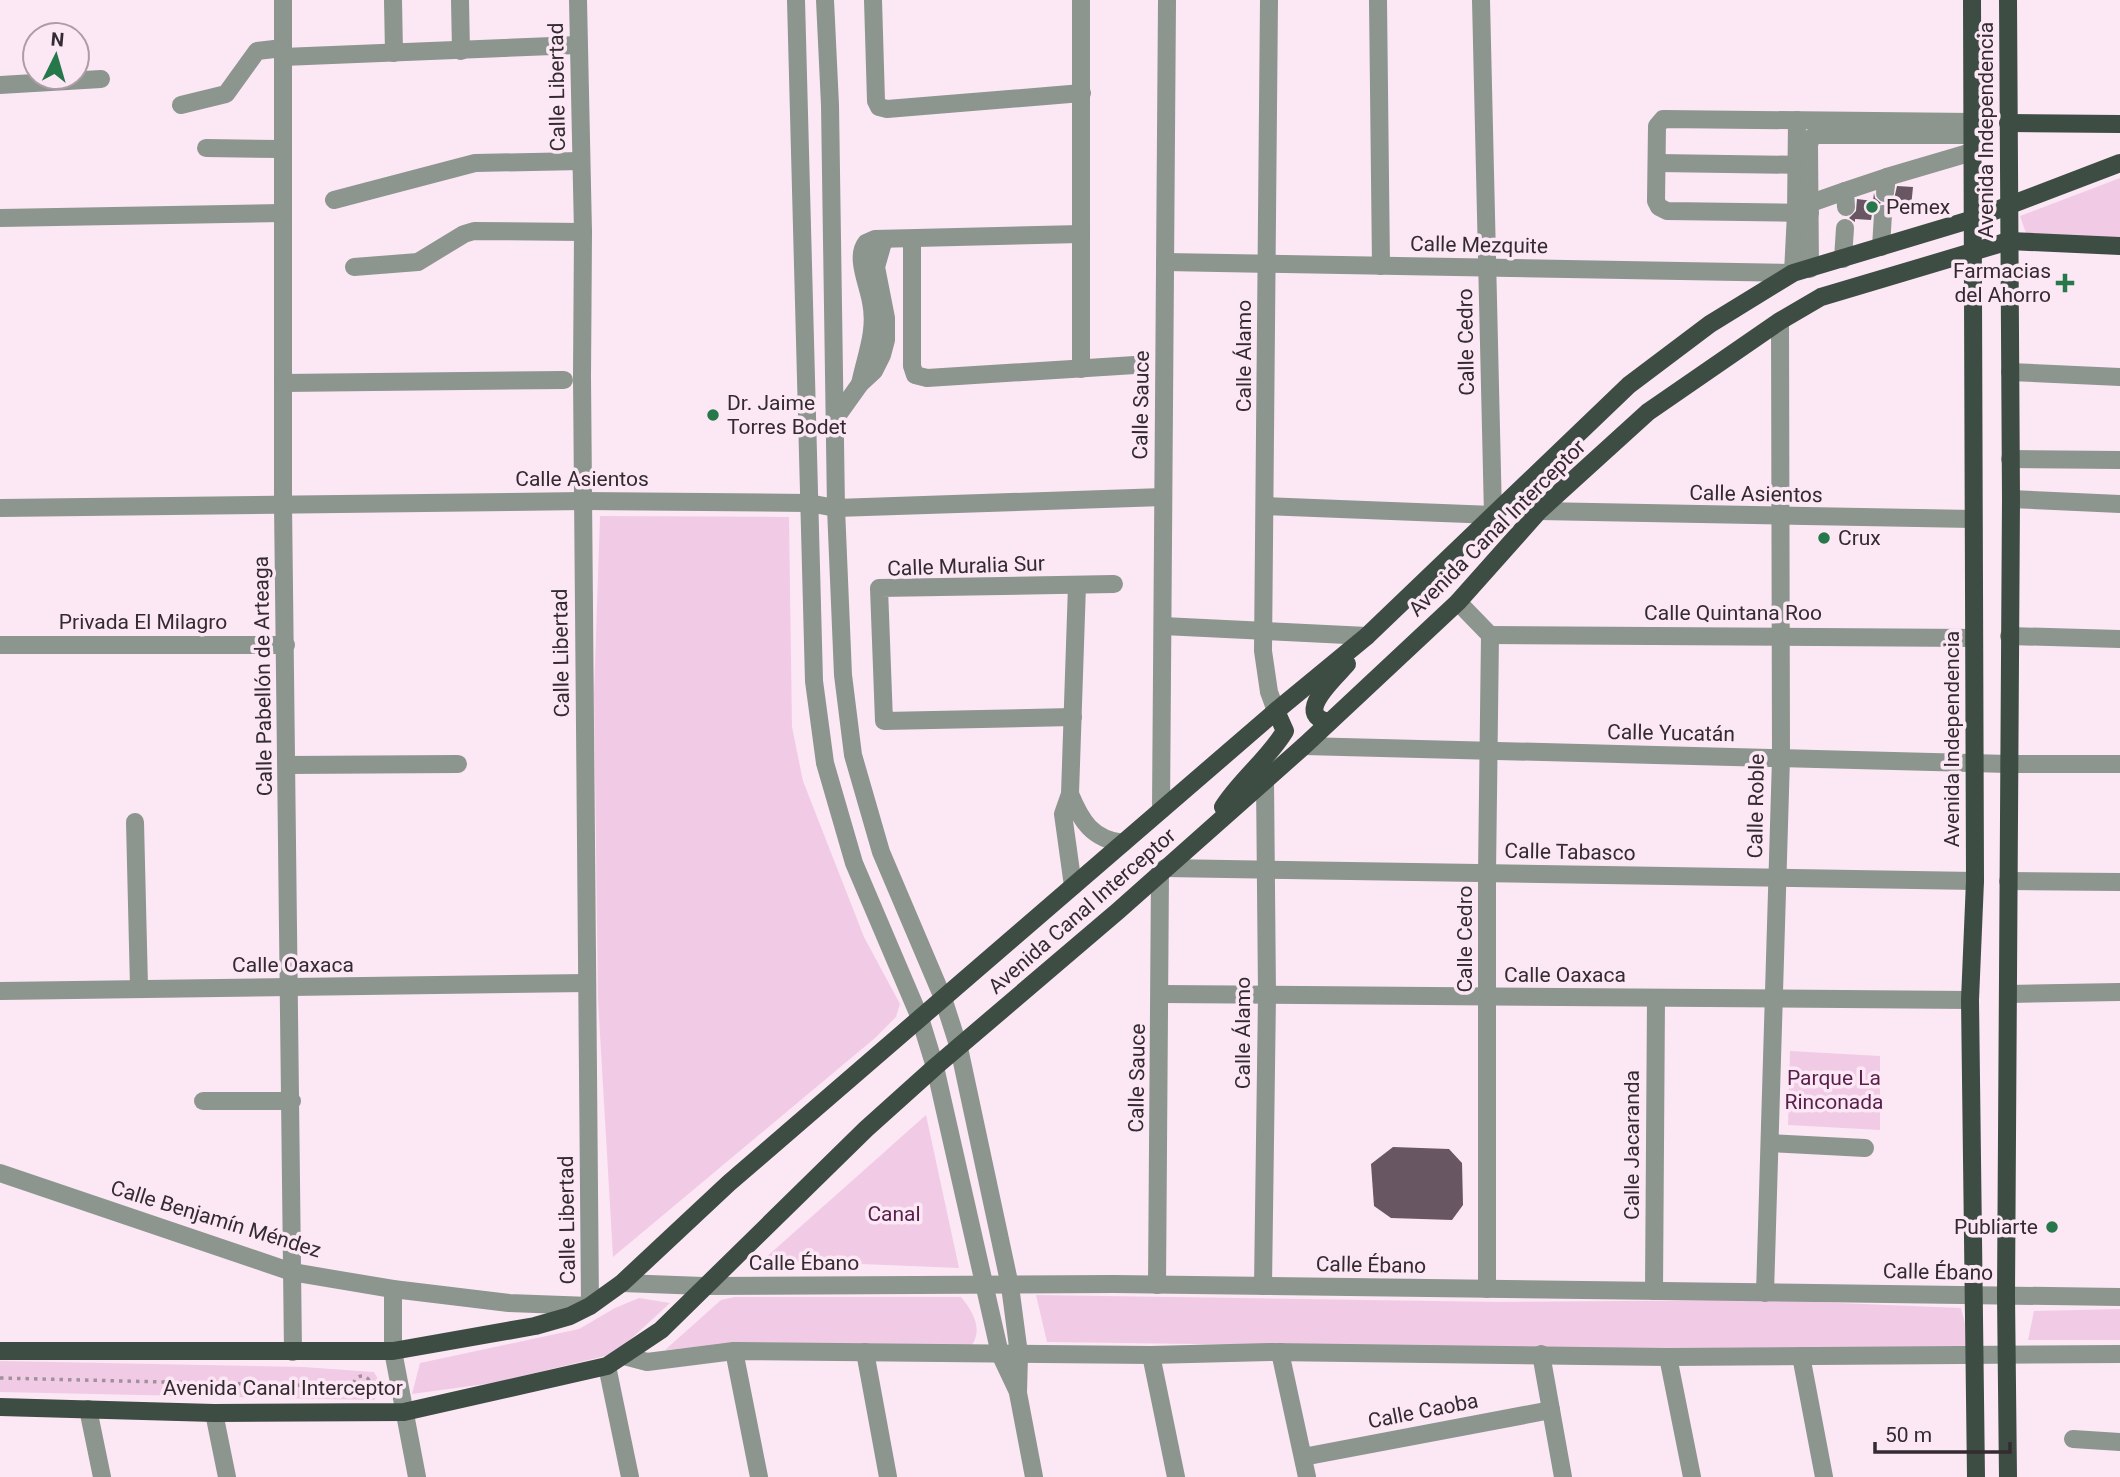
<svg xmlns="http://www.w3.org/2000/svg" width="2120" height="1477" font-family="Roboto,sans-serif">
<rect width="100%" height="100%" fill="#fce7f5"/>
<g fill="#f1cbe5">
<path d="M2120 178V239L2027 236 2020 216Z"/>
<path d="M600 516 789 517 792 727 803 781 864 937 900 1004 896 1017 875 1038 613 1257 598 1000 594 694Z"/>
<path d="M1790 1051 1880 1056V1130L1788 1125Z"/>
<path d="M926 1115 959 1268 763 1260Z"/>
<path d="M1036 1295 1498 1302 1764 1300 1961 1308 1971 1347 1806 1352 1047 1342Z"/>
<path d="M734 1297H961C974 1313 985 1332 968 1350L745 1343 665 1350 721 1300Z"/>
<path d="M639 1298 670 1303 620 1349 605 1356 493 1383 412 1394 420 1363 579 1329 615 1308Z"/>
<path d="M2120 1309V1340H2028L2034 1311Z"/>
<path d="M0 1361 303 1367 374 1372 383 1388 374 1400 0 1392Z"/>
</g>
<g fill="#685662">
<path d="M1897 186 1913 187 1911 207 1893 206V208L1888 204 1894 199Z"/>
<path d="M1874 193 1875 198 1881 203 1873 208 1871 220 1855 219V222L1849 218 1856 211 1857 199 1873 201Z"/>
<path d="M1393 1147 1449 1149 1462 1163 1463 1205 1452 1220 1391 1218 1374 1206 1371 1164Z"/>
</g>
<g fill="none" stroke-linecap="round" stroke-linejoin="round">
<g stroke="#a0919b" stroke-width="3.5" stroke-dasharray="3.5 5" stroke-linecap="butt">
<circle cx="362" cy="1384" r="8"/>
<path d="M0 1378 327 1386 354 1384"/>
</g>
<g stroke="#8c958e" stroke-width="18">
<path d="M283 0V504L293 1352"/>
<path d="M393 0 394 53"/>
<path d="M460 0 461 51"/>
<path d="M796 0 814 681 825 763 854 863 920 1018 935 1067 1000 1354 1017 1390"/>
<path d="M825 0 830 105 836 508 843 675 853 755 881 852 943 998 959 1048 1010 1286 1019 1354 1018 1393 1034 1477"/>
<path d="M873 0 876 101 879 107 887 109 1082 93"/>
<path d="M1081 0V369"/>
<path d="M1269 0 1263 651 1269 692 1276 711"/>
<path d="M1378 0 1381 266"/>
<path d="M283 57 578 45"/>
<path d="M0 85 101 79"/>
<path d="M181 105 226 94 257 51 283 48"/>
<path d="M206 148 282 149"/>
<path d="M1657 163 1807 165"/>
<path d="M1887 177 1972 152"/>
<path d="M334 200 475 163 581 161"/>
<path d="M1811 203 1845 191"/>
<path d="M1846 207 1845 191 1887 177 1885 193"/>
<path d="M1810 213 1667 211 1659 207 1656 201 1657 126 1663 119 1972 122"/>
<path d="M0 218 282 213"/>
<path d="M912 239V366L915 375 927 378 1135 365"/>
<path d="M1881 247 1883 214"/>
<path d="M1843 259 1845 228"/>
<path d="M1165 262 1793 273 1796 213 1797 120"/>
<path d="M354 267 418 262 464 234 474 231 583 232"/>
<path d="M1810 269 1809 145 1811 138 1816 135H1972"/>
<path d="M2010 372 2120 377"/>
<path d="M283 383 564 380"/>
<path d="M860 384C866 355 877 331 871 302 868 284 855 257 866 243L875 239 1081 234"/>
<path d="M835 419 860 384 874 371 882 355 886 340V318L876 267 884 239"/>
<path d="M2010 459 2120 460"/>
<path d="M2011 499 2120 504"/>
<path d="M1266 506 1493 515 1481 0"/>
<path d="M0 508 583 501 808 503 836 508 1163 497"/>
<path d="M1539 511 1973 519"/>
<path d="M1458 602 1490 635 1487 874V1289"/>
<path d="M1163 626 1367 636"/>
<path d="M1490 635 1974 638"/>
<path d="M2009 636 2120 639"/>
<path d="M0 645H286"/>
<path d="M1073 717 884 721 879 588 1114 584"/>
<path d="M1304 746 2009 764H2120"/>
<path d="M287 765 458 764"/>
<path d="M1070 794C1081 821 1092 839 1123 843"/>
<path d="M1161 810 1167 0"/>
<path d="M135 822 139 987"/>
<path d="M1165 868 1975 881"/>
<path d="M2008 881 2120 882"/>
<path d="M1073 886 1063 814 1070 794 1077 585"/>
<path d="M0 991 587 983"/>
<path d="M1161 994 1970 1000"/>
<path d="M2008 994 2120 992"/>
<path d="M203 1101H292"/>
<path d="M1770 1143 1865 1148"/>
<path d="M0 1173 292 1272 393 1289 509 1303 590 1306 582 377 583 232 578 0"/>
<path d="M622 1283 703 1286 1114 1284 2120 1297"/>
<path d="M1157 1285 1160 872"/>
<path d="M1263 1286 1267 995 1265 781"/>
<path d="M393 1289V1351L417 1477"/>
<path d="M1654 1291 1656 998"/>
<path d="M1765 1293 1781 758 1780 321"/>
<path d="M734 1351 759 1477"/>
<path d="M865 1352 888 1477"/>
<path d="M1280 1352 1307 1477"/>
<path d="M1541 1354 1563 1477"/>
<path d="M1151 1355 1176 1477"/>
<path d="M624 1356 647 1362 734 1351 1151 1355 1270 1352 1668 1357 2120 1354"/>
<path d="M1801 1356 1824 1477"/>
<path d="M1668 1357 1692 1477"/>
<path d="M607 1366 630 1477"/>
<path d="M88 1409 102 1477"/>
<path d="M214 1413 227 1477"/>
<path d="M2073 1439 2120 1442"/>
<path d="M1303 1457 1551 1410"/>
</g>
<g stroke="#3e4d43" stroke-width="18">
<path d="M1972 0 1975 881 1970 1000 1976 1477"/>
<path d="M2008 123 2120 124"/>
<path d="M1329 722C1292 715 1336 677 1347 664"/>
<path d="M1223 807C1241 779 1268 759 1285 731L1276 711"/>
<path d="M0 1351H393L535 1326 570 1316 590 1306 622 1283 729 1183 1276 711 1367 636 1629 385 1710 324 1793 273 1973 219 2120 163"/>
<path d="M0 1407 214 1413 404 1412 607 1366 661 1330 866 1129 935 1067 1118 911 1304 746 1458 602 1539 511 1648 412 1780 321 1821 297 2009 241 2120 246"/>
<path d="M2008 1477 2006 1295 2011 499 2008 0"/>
</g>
</g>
<g fill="#26784a" stroke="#fce7f5" stroke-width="2.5">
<circle cx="1872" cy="207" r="7"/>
<path d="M2061.5 272.5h7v7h7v7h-7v7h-7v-7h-7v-7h7z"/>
<circle cx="713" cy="415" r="7"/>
<circle cx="1824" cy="538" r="7"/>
<circle cx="2052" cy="1227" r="7"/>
</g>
<g text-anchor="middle" stroke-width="7" stroke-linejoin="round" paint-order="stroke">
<g font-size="21" fill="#332b30" stroke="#fce7f5">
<text transform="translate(557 87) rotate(-91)" y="7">Calle Libertad</text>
<text transform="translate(1986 130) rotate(-90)" y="7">Avenida Independencia</text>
<text transform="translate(1479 245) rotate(1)" y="7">Calle Mezquite</text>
<text transform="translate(1466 342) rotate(-91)" y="7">Calle Cedro</text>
<text transform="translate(1244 356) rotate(-90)" y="7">Calle Álamo</text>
<text transform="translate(1141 405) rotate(-89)" y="7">Calle Sauce</text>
<text x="582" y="486">Calle Asientos</text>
<text transform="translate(1756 494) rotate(1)" y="7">Calle Asientos</text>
<text transform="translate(1497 528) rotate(-45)" y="7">Avenida Canal Interceptor</text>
<text transform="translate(966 566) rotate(-2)" y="7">Calle Muralia Sur</text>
<text x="1733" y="620">Calle Quintana Roo</text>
<text x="143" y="629">Privada El Milagro</text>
<text transform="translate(561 653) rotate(-91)" y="7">Calle Libertad</text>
<text transform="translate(263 676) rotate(-91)" y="7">Calle Pabellón de Arteaga</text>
<text transform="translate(1671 733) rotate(1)" y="7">Calle Yucatán</text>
<text transform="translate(1952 739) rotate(-90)" y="7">Avenida Independencia</text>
<text transform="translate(1756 806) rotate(-89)" y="7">Calle Roble</text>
<text transform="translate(1570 852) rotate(1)" y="7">Calle Tabasco</text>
<text transform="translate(1082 911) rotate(-41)" y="7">Avenida Canal Interceptor</text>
<text transform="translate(1465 939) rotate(-90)" y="7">Calle Cedro</text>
<text x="293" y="972">Calle Oaxaca</text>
<text x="1565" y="982">Calle Oaxaca</text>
<text transform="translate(1243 1033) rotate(-90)" y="7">Calle Álamo</text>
<text transform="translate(1137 1078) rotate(-89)" y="7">Calle Sauce</text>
<text transform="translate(1632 1145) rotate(-90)" y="7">Calle Jacaranda</text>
<text transform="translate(216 1219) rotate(17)" y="7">Calle Benjamín Méndez</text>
<text transform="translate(567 1220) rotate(-91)" y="7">Calle Libertad</text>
<text x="804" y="1270">Calle Ébano</text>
<text transform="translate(1371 1265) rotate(1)" y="7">Calle Ébano</text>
<text transform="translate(1938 1272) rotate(1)" y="7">Calle Ébano</text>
<text x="283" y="1395">Avenida Canal Interceptor</text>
<text transform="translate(1423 1411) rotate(-11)" y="7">Calle Caoba</text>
</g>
<g font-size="21" fill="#332b30" stroke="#fce7f5" text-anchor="start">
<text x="1886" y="214">Pemex</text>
<text x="2051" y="278" text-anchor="end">Farmacias<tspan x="2051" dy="24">del Ahorro</tspan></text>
<text x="727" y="410">Dr. Jaime<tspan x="727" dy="24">Torres Bodet</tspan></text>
<text x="1838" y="545">Crux</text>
<text x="2038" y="1234" text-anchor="end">Publiarte</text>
</g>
<g font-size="21" fill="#581f4b" stroke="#fce7f5">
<text x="1834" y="1085">Parque La<tspan x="1834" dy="24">Rinconada</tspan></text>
<text x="894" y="1221">Canal</text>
</g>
</g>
<g transform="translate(56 56) rotate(5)"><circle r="33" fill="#fce7f5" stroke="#ac9ca6" stroke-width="2"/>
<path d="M0-5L12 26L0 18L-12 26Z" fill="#26784a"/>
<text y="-10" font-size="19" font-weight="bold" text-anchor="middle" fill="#332b30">N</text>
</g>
<path d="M1875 1442v10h135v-10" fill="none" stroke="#332b30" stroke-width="3.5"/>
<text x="1885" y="1442" font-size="21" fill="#332b30" stroke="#fce7f5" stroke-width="5" paint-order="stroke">50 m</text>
</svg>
